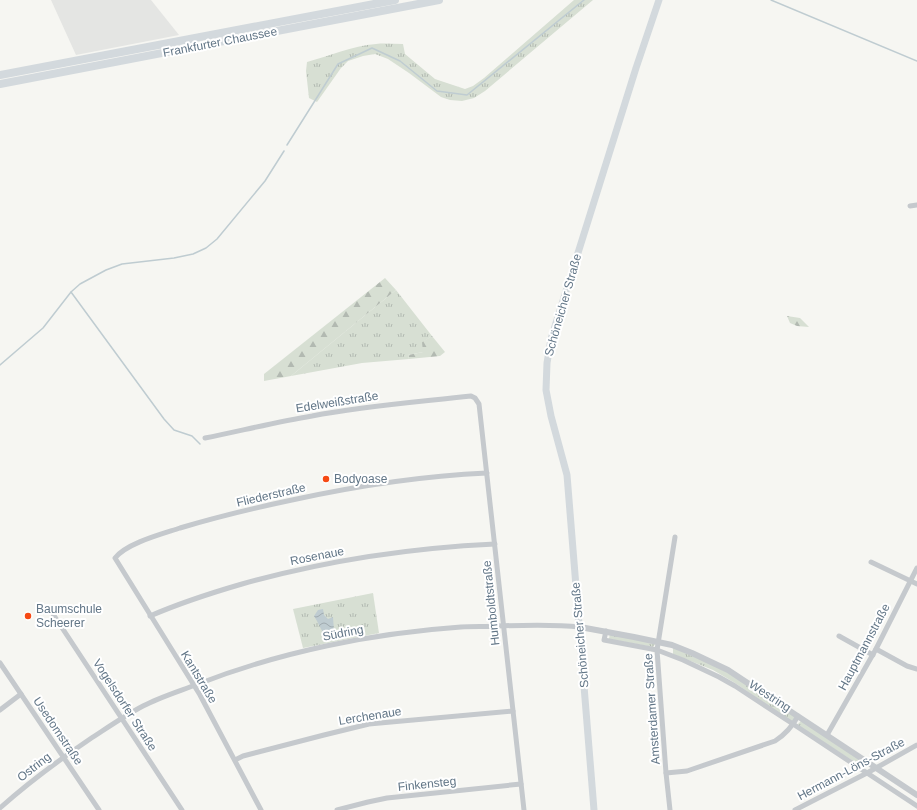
<svg xmlns="http://www.w3.org/2000/svg" width="917" height="810" font-family="Arial,sans-serif">
<defs>
<pattern id="grass-tufts" width="24" height="20" patternUnits="userSpaceOnUse"><rect width="24" height="20" fill="#d7dfd3"/><path d="M3 7l-1-3M5 7V3M7 7l1-3M15 17l-1-3M17 17v-4M19 17l1-3" fill="none" stroke="#b2b9b1"/></pattern>
<pattern id="forest-firs" width="22" height="20" patternUnits="userSpaceOnUse"><rect width="22" height="20" fill="#d7dfd3"/><path d="M5 1l3.5 6h-7zM16 11l3.5 6h-7z" fill="#b2b9b1"/></pattern>
<pattern id="water-waves" width="16" height="10" patternUnits="userSpaceOnUse"><rect width="16" height="10" fill="#bfccd1"/><path d="M0 5q4-4 8 0t8 0" fill="none" stroke="#9faaaf"/></pattern>
</defs>
<rect width="100%" height="100%" fill="#f6f6f2"/>
<path fill="#e4e5e3" d="M51 0H151L179 35 76 55Z"/>
<g fill="url(#grass-tufts)">
<path d="M574 0H593L485 91 474 98 462 101 450 100 441 97 409 73 388 59 375 54 363 56 348 61 341 68 317 102 309 98 306 71 307 62C329 56 352 46 376 44 384 43 394 44 403 44L405 54 435 79 465 89 473 86 484 78Z"/>
<path d="M396 290 432 336 423 342V352L408 355 409 359 362 363 291 376Z"/>
<path d="M373 593 379 633 303 648 293 609Z"/>
<path d="M610 633 656 643 653 647 609 639Z"/>
<path d="M673 648 716 665 796 717 792 722 735 683 713 670 673 654Z"/>
<path d="M802 720 869 766 864 768 797 725Z"/>
</g>
<g fill="url(#forest-firs)">
<path d="M385 278 396 290 291 376 264 381V374Z"/>
<path d="M787 316 800 318 809 327 797 326 790 323Z"/>
<path d="M432 336 445 352 440 356 409 359 408 355 423 352 422 342Z"/>
</g>
<path fill="url(#water-waves)" d="M323 609 324 615 328 619 333 617 334 631 330 634H324C320 628 318 622 314 616L318 610Z"/>
<g fill="none" stroke-linecap="round" stroke-linejoin="round">
<g stroke="#bfccd1" stroke-width="1.5">
<path d="M771 0 917 61"/>
<path d="M287 145 338 64 372 48 400 61 437 91 467 95 584 0"/>
<path d="M71 292 164 419 174 430 192 436 200 444"/>
<path d="M0 365 43 328 71 292 80 284 106 270 122 264 174 258 193 254 206 248 217 239 265 181 284 151"/>
</g>
<g stroke="#c5c9cd" stroke-width="5">
<path d="M910 206 917 205"/>
<path d="M205 438C240 431 276 422 312 416 364 406 418 402 471 396L475 398 479 404 524 810"/>
<path d="M871 562 917 584"/>
<path d="M51 611 182 810"/>
<path d="M150 616C180 603 211 593 242 584 324 561 409 548 495 544"/>
<path d="M606 631 604 640 657 650 683 660 719 677 735 686 793 724 917 806"/>
<path d="M839 636 873 655"/>
<path d="M876 649 907 666 917 669"/>
<path d="M0 663 99 810"/>
<path d="M0 710 21 694"/>
<path d="M827 735 876 649 917 568"/>
<path d="M235 760 243 756 324 735 369 724 513 711"/>
<path d="M666 773 687 771 775 741C786 734 792 727 798 716"/>
<path d="M0 808C28 783 59 760 90 739 107 728 124 716 143 706 160 697 180 691 198 684 280 652 373 633 461 627 473 626 486 627 498 626 525 625 553 624 580 627"/>
<path d="M261 810 200 695 115 558C127 543 162 534 180 528 217 517 254 508 292 500 356 486 421 476 487 473"/>
<path d="M337 810 368 802 387 798 521 784"/>
<path d="M670 810 666 773 657 650 675 537"/>
<path d="M795 810 867 773 917 745"/>
</g>
<path stroke="#c5c9cd" stroke-width="6" d="M580 627 634 637 672 645 692 653 728 670 917 795"/>
<path stroke="#d3d9dd" stroke-width="7" d="M594 810 567 475 551 416 546 390 547 363 551 339 636 68 659 0"/>
<g stroke="#d3d9dd" stroke-width="8">
<path d="M0 75 395 0"/>
<path d="M0 84 439 0"/>
</g>
</g>
<g fill="#f64913" stroke="#fff" stroke-width="1.5">
<circle cx="326" cy="479" r="4"/>
<circle cx="28" cy="616" r="4"/>
</g>
<g text-anchor="middle" stroke-width="4" stroke-linejoin="round" paint-order="stroke">
<g font-size="12" fill="#627687" stroke="#fff">
<text transform="translate(220 42) rotate(-11)" y="4">Frankfurter Chaussee</text>
<text transform="translate(563 305) rotate(-74)" y="4">Schöneicher Straße</text>
<text transform="translate(337 402) rotate(-9)" y="4">Edelweißstraße</text>
<text transform="translate(271 495) rotate(-13)" y="4">Fliederstraße</text>
<text transform="translate(317 556) rotate(-11)" y="4">Rosenaue</text>
<text transform="translate(491 603) rotate(-96)" y="4">Humboldtstraße</text>
<text transform="translate(343 633) rotate(-11)" y="4">Südring</text>
<text transform="translate(580 635) rotate(-95)" y="4">Schöneicher Straße</text>
<text transform="translate(864 647) rotate(-62)" y="4">Hauptmannstraße</text>
<text transform="translate(199 677) rotate(59)" y="4">Kantstraße</text>
<text transform="translate(770 696) rotate(33)" y="4">Westring</text>
<text transform="translate(125 705) rotate(57)" y="4">Vogelsdorfer Straße</text>
<text transform="translate(652 709) rotate(-94)" y="4">Amsterdamer Straße</text>
<text transform="translate(370 716) rotate(-9)" y="4">Lerchenaue</text>
<text transform="translate(58 731) rotate(56)" y="4">Usedomstraße</text>
<text transform="translate(34 767) rotate(-38)" y="4">Ostring</text>
<text transform="translate(851 769) rotate(-28)" y="4">Hermann-Löns-Straße</text>
<text transform="translate(427 784) rotate(-6)" y="4">Finkensteg</text>
</g>
<g font-size="12" fill="#627687" stroke="#fff" text-anchor="start">
<text x="334" y="483">Bodyoase</text>
<text x="36" y="613">Baumschule<tspan x="36" dy="14">Scheerer</tspan></text>
</g>
</g>
</svg>
